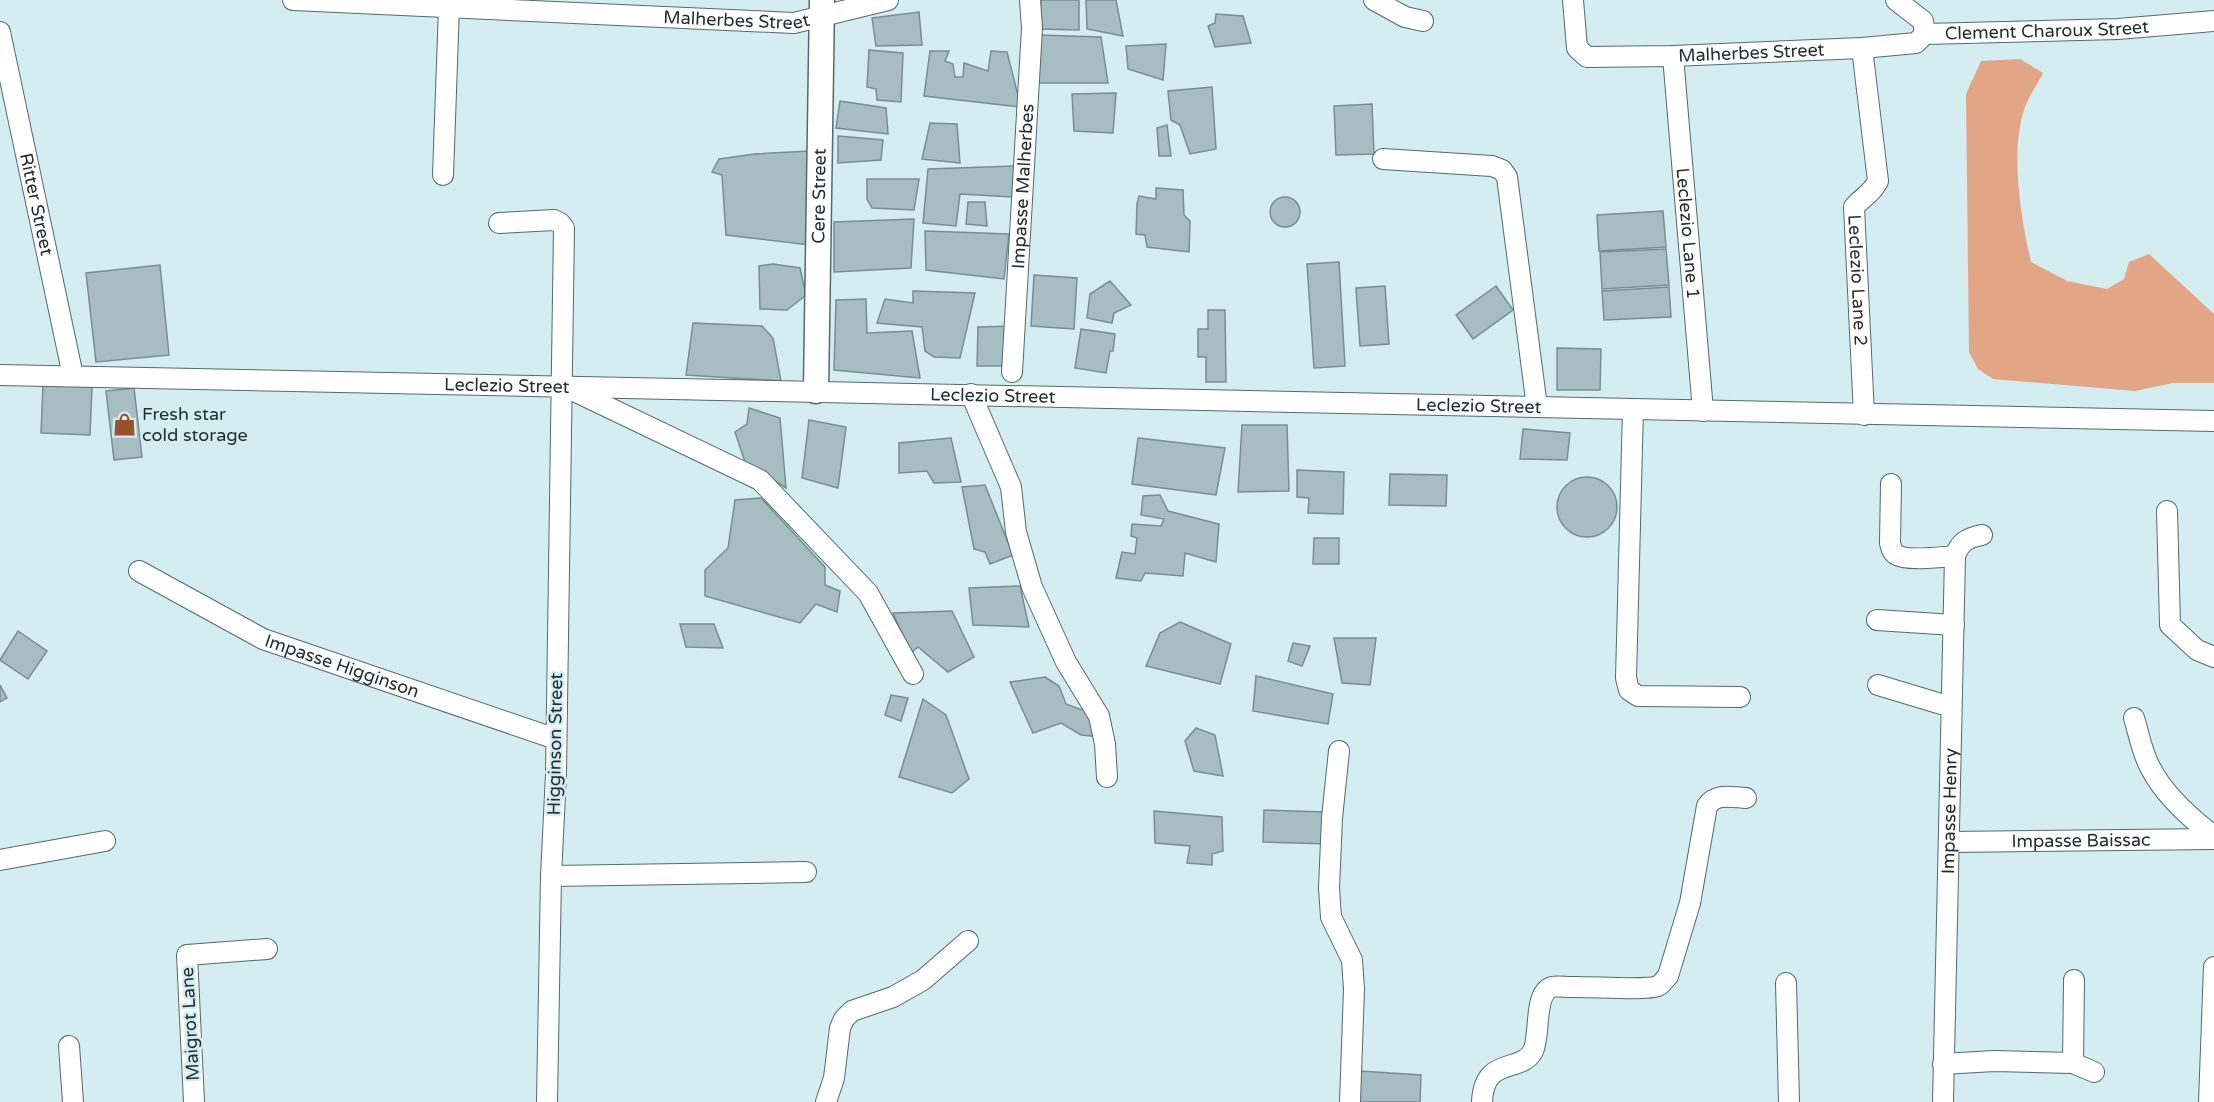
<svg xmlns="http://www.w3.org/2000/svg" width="2214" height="1102" font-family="'Varela Round',sans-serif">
<rect width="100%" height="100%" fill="#d4edf1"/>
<path fill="#e2a586" d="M2020 59 2043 73C2037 85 2028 97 2024 110 2010 153 2021 219 2031 262L2067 281 2107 289 2124 279 2129 262 2149 254 2214 314V383H2173L2135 391 1993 379 1978 369 1969 352 1966 94 1981 61Z"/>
<g fill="#a6bec2" stroke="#778e92" stroke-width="1.5">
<path d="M1041 0H1079V30L1039 29Z"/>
<path d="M1086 0H1116L1123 36 1087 29Z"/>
<path d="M919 12 922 45 876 46 872 18Z"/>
<path d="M1216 14 1243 16 1251 43 1215 47 1208 26 1215 23Z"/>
<path d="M1039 35 1101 37 1108 83H1037Z"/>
<path d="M1166 44 1163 80 1128 69 1126 46Z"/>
<path d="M869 50 903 53 901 102 877 100 876 89 867 87Z"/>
<path d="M930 51H949L945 61 953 64 955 77H963L964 63 988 71 991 51 1007 52 1021 107 924 96Z"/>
<path d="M1212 87 1216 149 1190 154 1180 125 1171 120 1168 91Z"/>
<path d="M1116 93 1113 133 1074 131 1072 94Z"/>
<path d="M840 101 886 108 888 134 836 128Z"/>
<path d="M1372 104 1374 154 1336 155 1334 106Z"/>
<path d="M930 123 957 124 960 163 922 159Z"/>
<path d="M1167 125 1171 156H1159L1157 128Z"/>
<path d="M838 136 883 140 881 160 838 163Z"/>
<path d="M809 151V245L726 235 722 175 712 172 719 159 755 154Z"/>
<path d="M1014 166 1012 197 960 194 956 226 923 223 928 169Z"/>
<path d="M867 179H919L914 210 872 208 867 199Z"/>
<path d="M1156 188 1183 190 1184 215 1190 221 1189 252 1147 247 1145 235 1136 234 1137 204 1139 196 1156 199Z"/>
<circle cx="1285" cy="212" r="15"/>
<path d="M968 202H985L987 226 966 224Z"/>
<path d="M1663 211 1666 247 1599 251 1597 215Z"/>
<path d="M914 219 911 268 834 272V222Z"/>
<path d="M925 231 1009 234 1004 279 926 270Z"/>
<path d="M1666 249 1669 285 1602 289 1600 252Z"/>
<path d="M1339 262 1345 366 1314 368 1307 264Z"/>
<path d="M773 264 800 268 806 295 787 310 760 309 759 266Z"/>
<path d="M160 265 169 355 96 362 86 273Z"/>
<path d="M1034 275 1077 278 1074 329 1031 326Z"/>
<path d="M1110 281 1131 305 1114 313 1112 323 1087 318 1090 294Z"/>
<path d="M1385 286 1389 344 1360 346 1356 288Z"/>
<path d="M1496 286 1513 310 1473 339 1456 315Z"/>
<path d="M1669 287 1671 317 1604 320 1602 291Z"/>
<path d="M913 291 975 293 960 358 934 357 925 351 922 327 877 323 885 299 913 303Z"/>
<path d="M866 299 867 333 912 331 920 378 834 370 836 300Z"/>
<path d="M1208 310H1225L1226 382H1206V357H1198V329H1208Z"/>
<path d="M693 323 762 326 773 338 781 381 686 375Z"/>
<path d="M1012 326 1005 366H977L978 327Z"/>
<path d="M1081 329 1115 334 1113 351H1110L1106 373 1075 368Z"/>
<path d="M1557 348 1601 349 1600 390H1557Z"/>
<path d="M43 385 92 387 90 435 41 433Z"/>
<path d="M134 388 142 457 114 460 106 391Z"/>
<path d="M749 408 780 418 786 488 745 462 735 432 747 424Z"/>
<path d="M809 420 846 427 838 488 802 478Z"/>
<path d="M1242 425H1287L1289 491 1238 492Z"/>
<path d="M1523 429 1570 433 1567 460 1520 459Z"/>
<path d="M951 438 961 482 934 483 927 471 899 473V443Z"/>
<path d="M1138 438 1225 448 1216 495 1132 484Z"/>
<path d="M1297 470 1344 472 1343 514 1308 513 1309 498 1297 497Z"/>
<path d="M1390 474 1447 475 1446 506 1389 505Z"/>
<circle cx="1587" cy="507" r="30"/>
<path d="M985 485 1013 555 990 564 985 552 974 549 962 487Z"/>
<path d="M1160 495 1168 511 1219 524 1216 562 1185 553 1183 576 1145 573 1141 581 1116 578 1122 552 1135 554 1137 538 1131 536 1132 524 1161 526 1164 519 1141 515 1143 496Z"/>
<path d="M761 498 825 567V585L840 591 837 612 816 604 800 623 705 596V570L728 548 735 500Z"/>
<path d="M1314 538H1339V564H1313Z"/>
<path d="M1020 586 1029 627 973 625 969 588Z"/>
<path d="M952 611 974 657 948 672 918 647 911 653 893 613Z"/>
<path d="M1180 622 1231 644 1220 684 1146 666 1160 633Z"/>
<path d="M680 624H714L723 648 686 647Z"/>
<path d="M18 631 47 651 28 679 0 660Z"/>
<path d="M1334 638H1376L1370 685 1342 683Z"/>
<path d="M1293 643 1310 646 1302 666 1288 661Z"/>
<path d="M1256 676 1333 694 1328 724 1253 711Z"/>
<path d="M1045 677 1059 686 1066 704 1088 712 1102 737 1081 735 1061 723 1033 733 1010 682Z"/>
<path d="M0 685 7 698 0 702Z"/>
<path d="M891 695 908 698 901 721 885 715Z"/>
<path d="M923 699 946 715 969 779 952 793 899 777Z"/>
<path d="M1196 728 1215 735 1223 776 1194 771 1185 741Z"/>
<path d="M1264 810 1325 812 1329 844 1263 842Z"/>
<path d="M1154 811 1222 817 1223 851 1212 854V865L1187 863 1190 846 1155 843Z"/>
<path d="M1360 1071 1421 1075 1420 1102H1359Z"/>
</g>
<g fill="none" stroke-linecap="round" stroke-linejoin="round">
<defs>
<g id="minor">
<path id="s1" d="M293 0 794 23 888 0"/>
<path d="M1374 0 1405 17 1423 21"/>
<path id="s2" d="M1573 0 1577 48 1587 57 1673 56 1862 48 1916 43 1925 34"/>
<path d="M1896 0 1923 21 1925 34"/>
<path id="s3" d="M0 32 73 376"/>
<path id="s4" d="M1925 34 2118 29 2214 21"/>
<path id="s5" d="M1862 48 1878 181C1871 195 1863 196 1854 207L1864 415"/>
<path id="s6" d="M1673 56 1703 411"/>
<path d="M1383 159 1492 166 1502 170 1507 177 1537 407"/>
<path d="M443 175 449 7"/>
<path d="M499 223 554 220 560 223 564 228 556 774 551 876 547 1102"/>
<path id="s7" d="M1012 372 1032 28 1030 0"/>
<path id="s8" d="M0 375 2214 421"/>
<path d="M570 389 760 480 868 593 913 674"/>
<path d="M971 394 1011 487 1016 532 1032 587 1066 662 1099 716 1105 744 1107 777"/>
<path d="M1633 409 1626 678 1629 690 1638 696 1740 697"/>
<path d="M1891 484 1890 543C1891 547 1892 553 1897 555 1906 561 1943 557 1955 556"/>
<path d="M2167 511 2170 625 2197 650 2214 657"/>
<path id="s9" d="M139 571 263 639 556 739"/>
<path d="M1877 620 1954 625"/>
<path d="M1878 685 1951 707"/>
<path d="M2134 718C2139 734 2142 753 2150 767 2164 795 2190 818 2214 836"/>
<path d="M1339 751 1332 818 1329 888 1331 917 1352 960 1354 989 1350 1102"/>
<path id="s10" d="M1949 842 2214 839"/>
<path d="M0 860 105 841"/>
<path d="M551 876 806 872"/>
<path d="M1786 983 1789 1102"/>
<path d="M69 1046 73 1102"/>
<path d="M2073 1063 2074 980"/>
<path d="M1943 1064 1994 1061 2073 1063 2094 1072"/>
<path d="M194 1102 187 955 267 949"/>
<path d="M826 1102 834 1078 840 1028 844 1019 852 1011 893 997 923 980 968 941"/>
<path d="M1482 1102C1484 1055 1521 1074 1533 1051 1541 1035 1533 993 1552 987 1557 986 1565 987 1570 987 1589 986 1645 991 1658 986 1662 984 1665 979 1668 976L1690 903 1707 806C1716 793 1731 797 1746 798"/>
<path id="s11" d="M1943 1102 1955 556C1960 542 1967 538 1982 535"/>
<path d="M2209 1102 2214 967"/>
</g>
<g id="tertiary">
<path id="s12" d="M816 391 822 0"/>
</g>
</defs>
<use href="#minor" stroke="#54696d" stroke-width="22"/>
<use href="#tertiary" stroke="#54696d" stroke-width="27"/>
<use href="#minor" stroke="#fff" stroke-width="20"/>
<use href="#tertiary" stroke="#fff" stroke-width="24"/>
</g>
<defs>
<symbol id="shop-bare" viewBox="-9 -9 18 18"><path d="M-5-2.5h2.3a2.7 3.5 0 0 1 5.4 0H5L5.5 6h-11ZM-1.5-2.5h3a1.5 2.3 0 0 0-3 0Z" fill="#98512a" stroke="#d4edf1" stroke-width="2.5" paint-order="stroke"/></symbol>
</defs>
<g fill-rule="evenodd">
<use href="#shop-bare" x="108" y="408" width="33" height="33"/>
</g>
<g text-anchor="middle" stroke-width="5" stroke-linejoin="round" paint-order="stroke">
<g font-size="18" fill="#242e2f" stroke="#d4edf1">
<text dy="6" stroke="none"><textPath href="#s1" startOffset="444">Malherbes Street</textPath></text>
<text dy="6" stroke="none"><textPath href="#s4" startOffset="122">Clement Charoux Street</textPath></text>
<text dy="6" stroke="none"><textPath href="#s2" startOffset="226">Malherbes Street</textPath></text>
<text dy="6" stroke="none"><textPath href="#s7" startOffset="186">Impasse Malherbes</textPath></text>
<text dy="6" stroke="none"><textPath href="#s12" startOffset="195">Cere Street</textPath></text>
<text dy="6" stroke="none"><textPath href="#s3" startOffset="176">Ritter Street</textPath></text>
<text dy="6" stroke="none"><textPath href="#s6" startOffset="178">Leclezio Lane 1</textPath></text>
<text dy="6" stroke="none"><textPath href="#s5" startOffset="243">Leclezio Lane 2</textPath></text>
<text dy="6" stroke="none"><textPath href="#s8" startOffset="507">Leclezio Street</textPath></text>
<text dy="6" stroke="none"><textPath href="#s8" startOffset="993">Leclezio Street</textPath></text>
<text dy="6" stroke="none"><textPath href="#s8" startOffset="1479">Leclezio Street</textPath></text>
<text dy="6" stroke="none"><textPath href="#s9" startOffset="225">Impasse Higginson</textPath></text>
<text transform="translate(555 744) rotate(-89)" y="6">Higginson Street</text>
<text dy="6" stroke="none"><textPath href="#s11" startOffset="291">Impasse Henry</textPath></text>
<text dy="6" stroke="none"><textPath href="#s10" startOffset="132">Impasse Baissac</textPath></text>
<text transform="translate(190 1024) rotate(-93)" y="6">Maigrot Lane</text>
</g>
<g font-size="18" fill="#242e2f" stroke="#d4edf1" text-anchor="start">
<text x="142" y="420">Fresh star<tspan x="142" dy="21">cold storage</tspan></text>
</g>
</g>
</svg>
